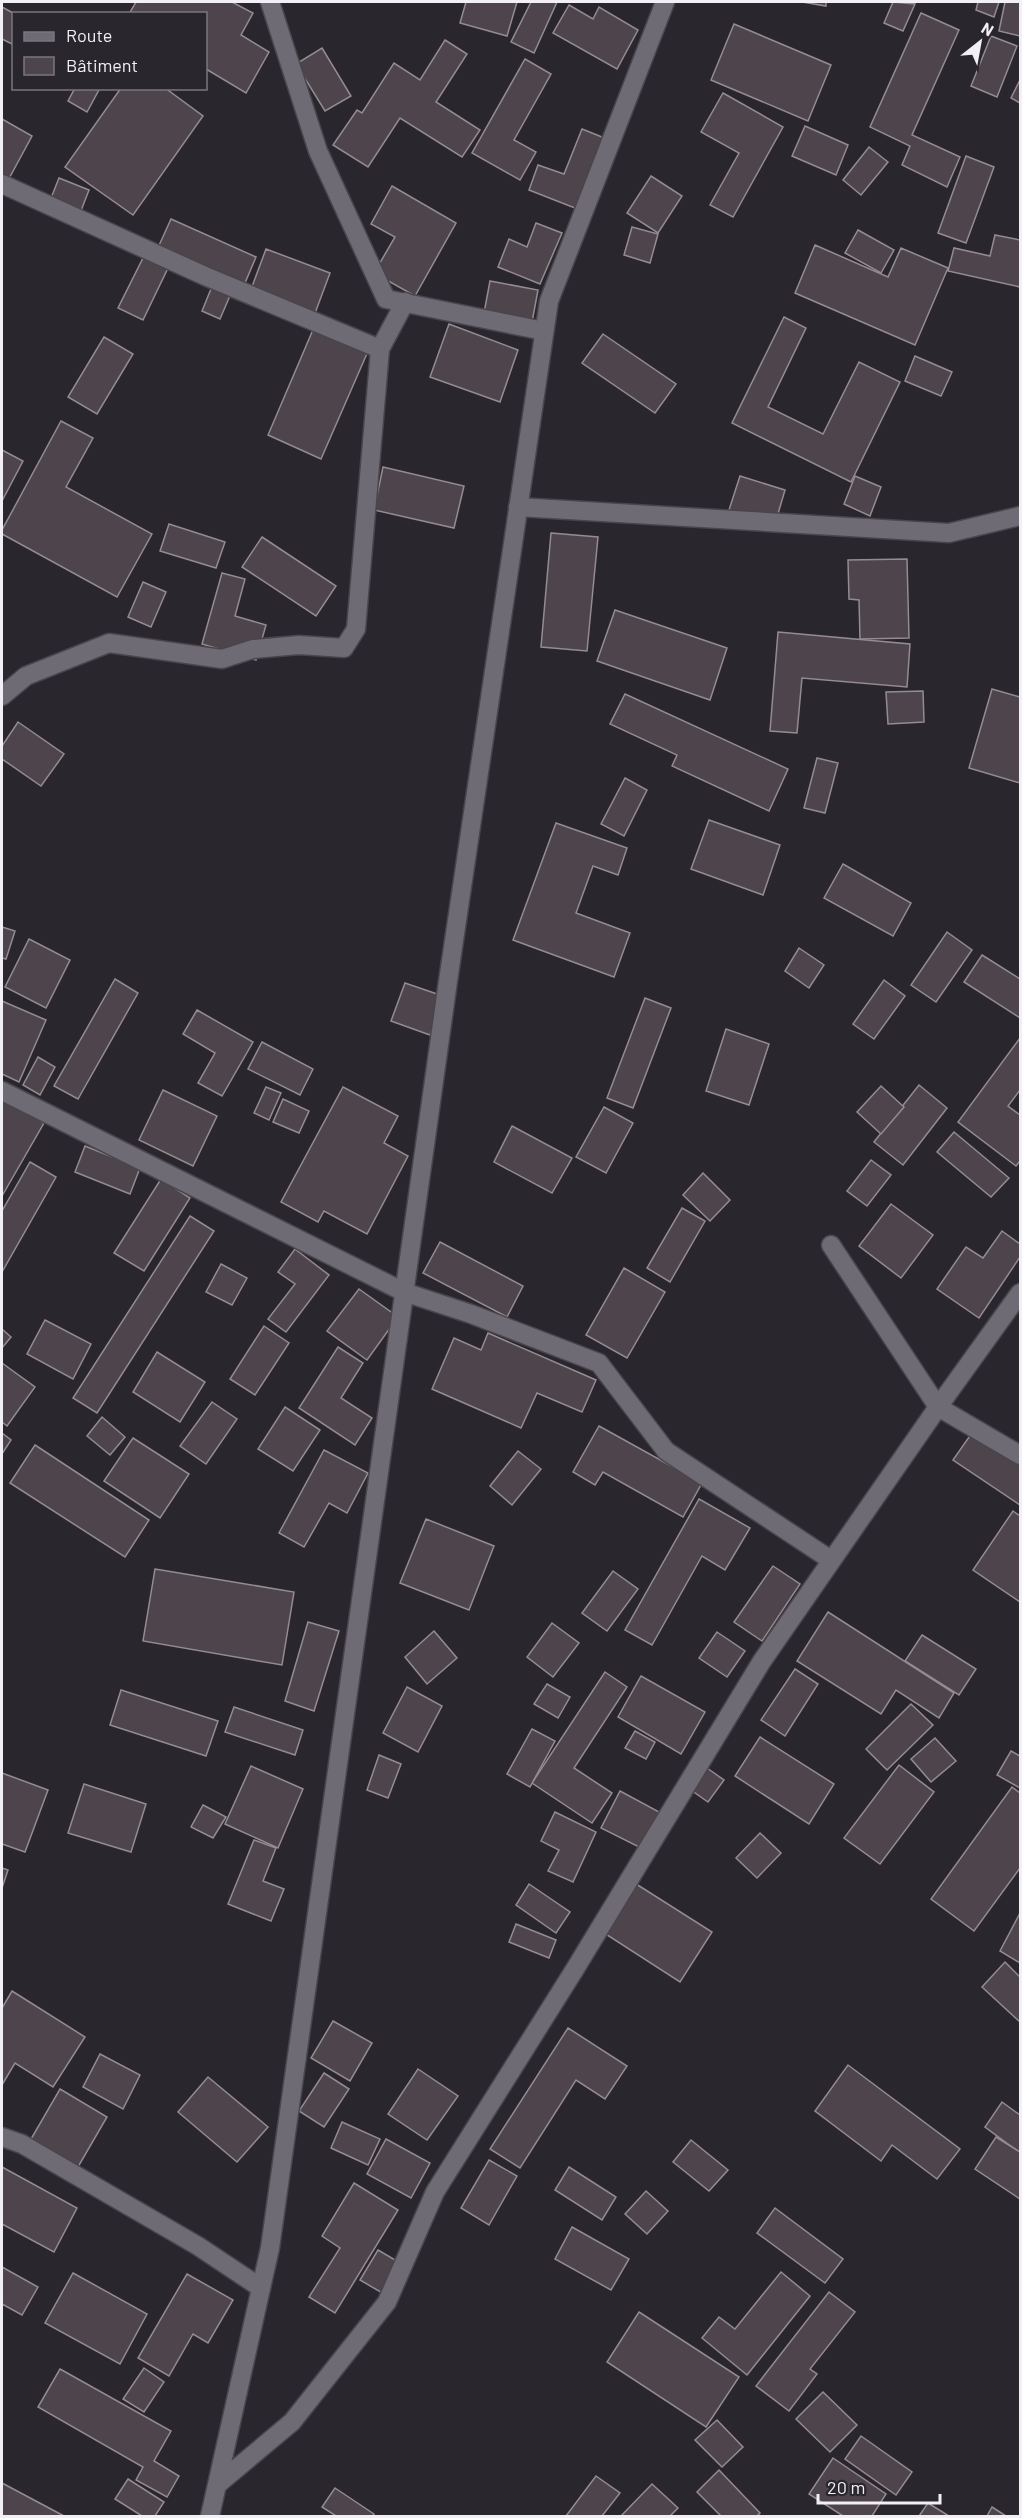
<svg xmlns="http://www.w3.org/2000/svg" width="1022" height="2518" font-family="Barlow,sans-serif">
<rect width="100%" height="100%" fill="#29262e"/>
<g fill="#4d454b" stroke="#958b92" stroke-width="1.5">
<path d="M136 2H232L253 13 241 35 269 52 246 93 206 69V14H129Z"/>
<path d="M466 2H517L507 36 460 23Z"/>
<path d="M531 2H557L534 53 511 42Z"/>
<path d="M802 2H826V6Z"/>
<path d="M893 2 915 4 903 31 884 23Z"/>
<path d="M978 2H999L994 17 976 10Z"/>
<path d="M1005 2H1020V36L999 31Z"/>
<path d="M569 5 593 19 599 7 638 30 617 69 553 33Z"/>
<path d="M2 7 15 14 14 45 2 39Z"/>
<path d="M921 13 959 30 912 135 960 157 947 187 902 165 910 146 870 127Z"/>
<path d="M734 24 831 65 808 121 711 80Z"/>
<path d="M991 36 1017 46 997 97 971 86Z"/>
<path d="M445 40 467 54 436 102 480 130 462 157 400 118 368 167 333 145 357 110 362 113 394 63 420 80Z"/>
<path d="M322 48 351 96 325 111 296 64Z"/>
<path d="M525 59 551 74 514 140 536 152 520 180 472 153Z"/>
<path d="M1020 80V103L1011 98Z"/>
<path d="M75 88H100L87 112 68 101Z"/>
<path d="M121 88H165L203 116 133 215 65 167Z"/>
<path d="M723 93 783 127 733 217 710 205 739 153 701 132Z"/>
<path d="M2 119 32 136 5 186 2 184Z"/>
<path d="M805 126 848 145 836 175 792 156Z"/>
<path d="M582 129 607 139 580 210 529 190 538 165 564 174Z"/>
<path d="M869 147 888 162 861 195 843 180Z"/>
<path d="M966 156 994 167 966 243 938 233Z"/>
<path d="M651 176 682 196 658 233 627 213Z"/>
<path d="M59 178 89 190 79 216 49 203Z"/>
<path d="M392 186 456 223 415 296 374 273 395 237 371 224Z"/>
<path d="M171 219 256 257 242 290 156 252Z"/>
<path d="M536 223 562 233 540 284 498 267 509 239 527 247Z"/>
<path d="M632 227 658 234 650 263 624 255Z"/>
<path d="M858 230 894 250 881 273 845 253Z"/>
<path d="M995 235 1020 240V287L948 271 954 248 990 256Z"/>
<path d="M815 245 888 277 901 248 948 268 915 345 795 293Z"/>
<path d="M266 249 330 273 314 316 250 292Z"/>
<path d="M144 256 168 268 143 320 118 308Z"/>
<path d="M490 281 538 290 532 322 484 313Z"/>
<path d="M213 284 232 291 220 319 202 311Z"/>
<path d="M784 317 806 328 768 407 823 434 859 362 900 382 851 482 732 423Z"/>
<path d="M449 324 518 350 500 402 430 377Z"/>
<path d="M315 325 369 349 321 459 268 435Z"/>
<path d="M603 334 676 384 655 413 582 363Z"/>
<path d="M104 337 133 354 97 414 68 397Z"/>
<path d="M915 356 952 372 941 396 905 381Z"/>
<path d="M61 421 93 438 66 487 152 534 117 597 2 534V530Z"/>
<path d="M2 450 23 461 2 501Z"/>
<path d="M383 467 464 486 454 528 374 510Z"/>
<path d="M740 476 785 490 775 524 729 510Z"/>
<path d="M855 476 881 487 870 516 844 504Z"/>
<path d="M169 524 225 542 216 568 160 551Z"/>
<path d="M551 533 598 537 587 651 541 647Z"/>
<path d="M262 537 336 586 316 616 242 567Z"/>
<path d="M907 559 909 638 860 639 859 600 849 599 848 560Z"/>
<path d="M222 573 245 579 235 616 266 625 256 660 202 644Z"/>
<path d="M143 582 166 592 151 627 128 617Z"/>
<path d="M615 610 727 648 710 700 597 661Z"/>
<path d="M778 632 910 644 907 687 802 678 797 733 770 731Z"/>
<path d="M992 689 1020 697V783L969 768Z"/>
<path d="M923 691 924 722 888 724 886 692Z"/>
<path d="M625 694 788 769 769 811 672 766 677 755 610 724Z"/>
<path d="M18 722 64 754 41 786 2 759V746Z"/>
<path d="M817 758 838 763 825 813 804 808Z"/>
<path d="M625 778 647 790 624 836 601 824Z"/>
<path d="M709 820 780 845 763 895 691 869Z"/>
<path d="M556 823 627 848 618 875 593 866 576 913 630 933 614 977 513 940Z"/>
<path d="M843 864 911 903 893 936 824 898Z"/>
<path d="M2 927 15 931 6 959 2 958Z"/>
<path d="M947 932 972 950 936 1002 911 985Z"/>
<path d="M29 939 70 960 46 1008 5 987Z"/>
<path d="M799 948 824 965 809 988 785 971Z"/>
<path d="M982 955 1020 979V1018L964 982Z"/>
<path d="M115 979 138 993 78 1099 54 1086Z"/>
<path d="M884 980 905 996 874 1039 853 1024Z"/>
<path d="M405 983 443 996 430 1035 391 1021Z"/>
<path d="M645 998 671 1008 633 1108 607 1098Z"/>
<path d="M2 1001 46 1020 19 1082 2 1074Z"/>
<path d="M197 1010 253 1042 222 1096 198 1083 215 1053 183 1034Z"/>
<path d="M726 1029 769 1044 749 1105 706 1091Z"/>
<path d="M1020 1038V1090L1008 1106 1020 1115V1161L1016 1166 958 1122Z"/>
<path d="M262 1042 313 1069 300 1095 248 1069Z"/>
<path d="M38 1057 55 1067 40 1095 23 1085Z"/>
<path d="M919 1085 947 1108 903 1165 874 1142Z"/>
<path d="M881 1086 904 1107 881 1134 857 1112Z"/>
<path d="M266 1087 281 1093 269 1120 254 1113Z"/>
<path d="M343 1087 398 1116 384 1143 408 1156 367 1234 324 1211 318 1222 281 1202Z"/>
<path d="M163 1090 217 1116 193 1166 139 1140Z"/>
<path d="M2 1098 44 1123 2 1196Z"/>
<path d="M283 1099 309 1111 299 1133 273 1122Z"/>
<path d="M604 1107 633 1123 606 1173 576 1157Z"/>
<path d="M512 1126 572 1158 552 1193 494 1162Z"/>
<path d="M954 1132 1009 1178 991 1197 937 1152Z"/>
<path d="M85 1146 140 1168 130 1194 75 1172Z"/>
<path d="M871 1160 891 1175 867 1206 847 1191Z"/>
<path d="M30 1162 56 1177 2 1272V1211Z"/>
<path d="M703 1173 730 1200 710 1221 683 1195Z"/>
<path d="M161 1179 190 1198 144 1271 114 1253Z"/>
<path d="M891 1204 933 1235 901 1278 859 1246Z"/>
<path d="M682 1208 705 1221 670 1282 647 1268Z"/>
<path d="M190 1216 214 1231 97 1413 73 1398Z"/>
<path d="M1002 1231 1020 1244V1257L979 1318 937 1289 966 1247 983 1258Z"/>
<path d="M440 1242 523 1286 507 1317 423 1273Z"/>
<path d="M295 1249 329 1275 286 1332 268 1319 295 1284 278 1272Z"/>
<path d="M221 1264 247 1278 232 1305 206 1292Z"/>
<path d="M624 1268 665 1292 627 1358 586 1335Z"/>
<path d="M359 1289 398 1317 367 1360 327 1331Z"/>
<path d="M45 1320 91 1344 73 1379 27 1354Z"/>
<path d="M264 1326 289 1343 255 1395 230 1379Z"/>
<path d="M2 1329 11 1337 2 1348Z"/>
<path d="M488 1333 596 1380 582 1412 537 1393 521 1428 432 1389 454 1338 481 1350Z"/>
<path d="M338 1347 363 1363 341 1398 372 1418 355 1445 299 1408Z"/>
<path d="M157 1352 205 1382 180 1422 133 1392Z"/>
<path d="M2 1363 35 1387 7 1426 2 1422Z"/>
<path d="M212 1402 237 1419 206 1464 180 1446Z"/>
<path d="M285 1407 320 1430 293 1471 258 1449Z"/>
<path d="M102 1417 125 1437 110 1455 87 1436Z"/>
<path d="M599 1426 702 1483 683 1517 603 1472 595 1485 573 1472Z"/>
<path d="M976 1427 1020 1456V1505L953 1460Z"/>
<path d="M2 1433 11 1440 2 1454Z"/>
<path d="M133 1438 189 1474 160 1518 104 1481Z"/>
<path d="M35 1445 149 1520 125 1557 10 1483Z"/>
<path d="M324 1450 368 1473 347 1513 329 1503 304 1547 279 1533Z"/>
<path d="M518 1451 541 1469 512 1505 490 1486Z"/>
<path d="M699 1499 750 1528 725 1570 702 1556 652 1645 625 1630Z"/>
<path d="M1013 1511 1020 1516V1602L973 1570Z"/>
<path d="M426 1519 494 1546 469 1610 400 1583Z"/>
<path d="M773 1566 800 1584 762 1641 734 1622Z"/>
<path d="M155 1569 294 1592 282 1665 143 1641Z"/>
<path d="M613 1571 638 1589 607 1631 582 1613Z"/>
<path d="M828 1612 954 1693 939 1718 896 1690 881 1714 797 1661Z"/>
<path d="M308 1622 339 1631 314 1711 285 1701Z"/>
<path d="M552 1623 579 1643 553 1677 527 1657Z"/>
<path d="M434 1631 457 1658 427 1684 405 1657Z"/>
<path d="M717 1632 745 1651 727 1677 699 1658Z"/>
<path d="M922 1635 976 1669 959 1695 905 1661Z"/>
<path d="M795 1669 818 1684 785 1736 761 1720Z"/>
<path d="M605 1672 627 1687 574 1768 612 1793 592 1823 532 1783Z"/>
<path d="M641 1676 705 1712 681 1754 618 1717Z"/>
<path d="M547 1684 570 1697 558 1718 534 1704Z"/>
<path d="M407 1687 442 1706 418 1752 383 1733Z"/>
<path d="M121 1690 218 1721 206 1756 110 1725Z"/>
<path d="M911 1704 933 1725 887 1770 866 1749Z"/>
<path d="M234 1707 303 1730 295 1755 225 1732Z"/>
<path d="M532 1729 555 1741 530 1787 507 1774Z"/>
<path d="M635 1731 655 1742 646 1759 625 1748Z"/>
<path d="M760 1737 834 1784 809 1824 735 1776Z"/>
<path d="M935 1738 956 1761 931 1782 911 1759Z"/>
<path d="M1011 1751 1020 1756V1788L997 1775Z"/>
<path d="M379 1755 401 1764 388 1798 367 1790Z"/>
<path d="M899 1765 934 1792 880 1864 844 1838Z"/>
<path d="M251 1766 303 1789 278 1848 225 1824Z"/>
<path d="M707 1768 724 1780 708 1802 691 1790Z"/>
<path d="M2 1773 48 1790 25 1852 2 1844Z"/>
<path d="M84 1784 146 1804 131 1852 68 1833Z"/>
<path d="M1012 1787 1020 1793V1868L974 1931 931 1899Z"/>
<path d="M620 1791 661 1813 643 1849 601 1828Z"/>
<path d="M203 1805 226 1817 213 1838 191 1827Z"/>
<path d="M555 1812 596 1832 573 1882 548 1871 559 1850 541 1841Z"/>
<path d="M760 1833 781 1853 757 1878 736 1858Z"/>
<path d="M254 1840 276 1848 263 1881 284 1889 271 1921 228 1904Z"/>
<path d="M2 1868 8 1870 2 1888Z"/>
<path d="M633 1882 712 1932 680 1982 601 1931Z"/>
<path d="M529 1884 570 1912 556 1933 516 1905Z"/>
<path d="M1020 1913V1963L1000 1951Z"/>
<path d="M516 1924 556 1940 549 1958 509 1942Z"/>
<path d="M1005 1962 1020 1977V2022L982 1987Z"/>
<path d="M12 1991 85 2037 53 2087 15 2063 2 2085V2008Z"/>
<path d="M333 2021 372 2043 350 2081 311 2058Z"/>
<path d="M568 2028 627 2066 605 2099 576 2080 520 2168 490 2149Z"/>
<path d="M100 2054 140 2075 123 2109 83 2087Z"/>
<path d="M848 2065 960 2149 937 2179 892 2145 881 2161 815 2111Z"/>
<path d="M418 2069 458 2096 427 2140 388 2114Z"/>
<path d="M324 2073 349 2089 324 2127 299 2111Z"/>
<path d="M208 2077 268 2127 237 2162 178 2112Z"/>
<path d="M60 2089 107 2117 78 2167 31 2139Z"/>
<path d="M1002 2102 1020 2115V2153L985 2127Z"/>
<path d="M342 2122 380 2139 368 2165 331 2148Z"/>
<path d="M996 2137 1020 2152V2199L975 2169Z"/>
<path d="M386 2139 430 2163 411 2198 367 2174Z"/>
<path d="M691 2140 728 2170 709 2191 673 2162Z"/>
<path d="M489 2160 517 2176 489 2225 461 2208Z"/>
<path d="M2 2167 77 2208 54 2252 2 2224Z"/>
<path d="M569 2167 616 2197 602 2220 555 2190Z"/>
<path d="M354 2183 398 2210 335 2313 309 2297 340 2248 322 2236Z"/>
<path d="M646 2191 668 2211 647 2234 625 2214Z"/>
<path d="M775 2208 843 2259 825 2283 757 2233Z"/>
<path d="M572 2227 629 2259 611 2290 555 2259Z"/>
<path d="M378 2250 402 2264 384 2294 360 2280Z"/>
<path d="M2 2267 38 2287 22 2315 2 2304Z"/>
<path d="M781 2272 810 2296 747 2375 702 2338 719 2317 735 2329Z"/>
<path d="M73 2273 147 2314 120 2364 45 2323Z"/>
<path d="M187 2274 233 2300 208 2343 193 2334 169 2376 138 2358Z"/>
<path d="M829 2292 855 2312 810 2369 817 2374 789 2411 756 2386Z"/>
<path d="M639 2312 739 2377 706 2427 607 2362Z"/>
<path d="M144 2368 164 2382 144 2412 123 2399Z"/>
<path d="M60 2369 171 2431 154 2461 179 2476 167 2497 136 2480 143 2467 38 2407Z"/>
<path d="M823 2392 857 2425 830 2452 796 2419Z"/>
<path d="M717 2420 743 2447 722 2467 695 2440Z"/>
<path d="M861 2436 912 2472 896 2495 845 2459Z"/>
<path d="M833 2458 886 2494 872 2516H843L809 2494Z"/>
<path d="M719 2470 760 2513 757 2516H721L697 2492Z"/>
<path d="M596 2476 620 2493 602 2516H566Z"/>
<path d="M128 2479 164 2502 155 2516H142L115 2499Z"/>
<path d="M2 2483 64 2516H2Z"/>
<path d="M652 2484 678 2508 670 2516H621Z"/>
<path d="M335 2488 374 2514 372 2516H336L322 2507Z"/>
<path d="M928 2503 949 2516H919Z"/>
<path d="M992 2507 1006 2516H987Z"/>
</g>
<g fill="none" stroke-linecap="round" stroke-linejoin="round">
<defs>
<g id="minor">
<path d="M270 2 318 151 386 299 544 331"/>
<path d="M2 184 205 276 380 349"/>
<path d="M518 507 949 533 1020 516"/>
<path d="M2 696 26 676 109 643 222 659 253 649 299 645 344 648 356 629 380 349 405 302"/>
<path d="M2 1091 404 1292 471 1314 599 1363 666 1451 831 1560"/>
<path d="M831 1245 938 1407 1020 1455"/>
<path d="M2 2137 22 2144 198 2246 261 2288"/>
<path d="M218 2484 292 2422 387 2302 435 2192 575 1969 762 1661 938 1407 1020 1293"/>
<path d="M210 2516 270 2248 448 981 549 301 665 2"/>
</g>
</defs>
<use href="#minor" stroke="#48454c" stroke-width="21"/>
<use href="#minor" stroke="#6f6b75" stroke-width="18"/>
</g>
<rect width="1022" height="2518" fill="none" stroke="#f2f0f6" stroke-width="6"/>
<rect x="12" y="12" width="195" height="78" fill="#29262e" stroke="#79777e" stroke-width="1.5"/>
<rect x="24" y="32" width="30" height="9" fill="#6f6b75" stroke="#79777e" stroke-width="1.5"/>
<text x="66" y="42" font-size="18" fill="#f2f0f6">Route</text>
<rect x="24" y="57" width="30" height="18" fill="#4d454b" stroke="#79777e" stroke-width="1.5"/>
<text x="66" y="72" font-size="18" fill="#f2f0f6">Bâtiment</text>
<g transform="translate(980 42) rotate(31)" stroke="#29262e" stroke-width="4.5" paint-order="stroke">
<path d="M0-4.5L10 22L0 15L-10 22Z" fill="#f2f0f6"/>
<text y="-9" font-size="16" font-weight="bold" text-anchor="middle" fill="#f2f0f6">N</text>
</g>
<path d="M818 2494v9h122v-9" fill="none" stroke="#f2f0f6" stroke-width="3"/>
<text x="827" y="2494" font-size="18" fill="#f2f0f6" stroke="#29262e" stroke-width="4.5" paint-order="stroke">20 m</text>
</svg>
